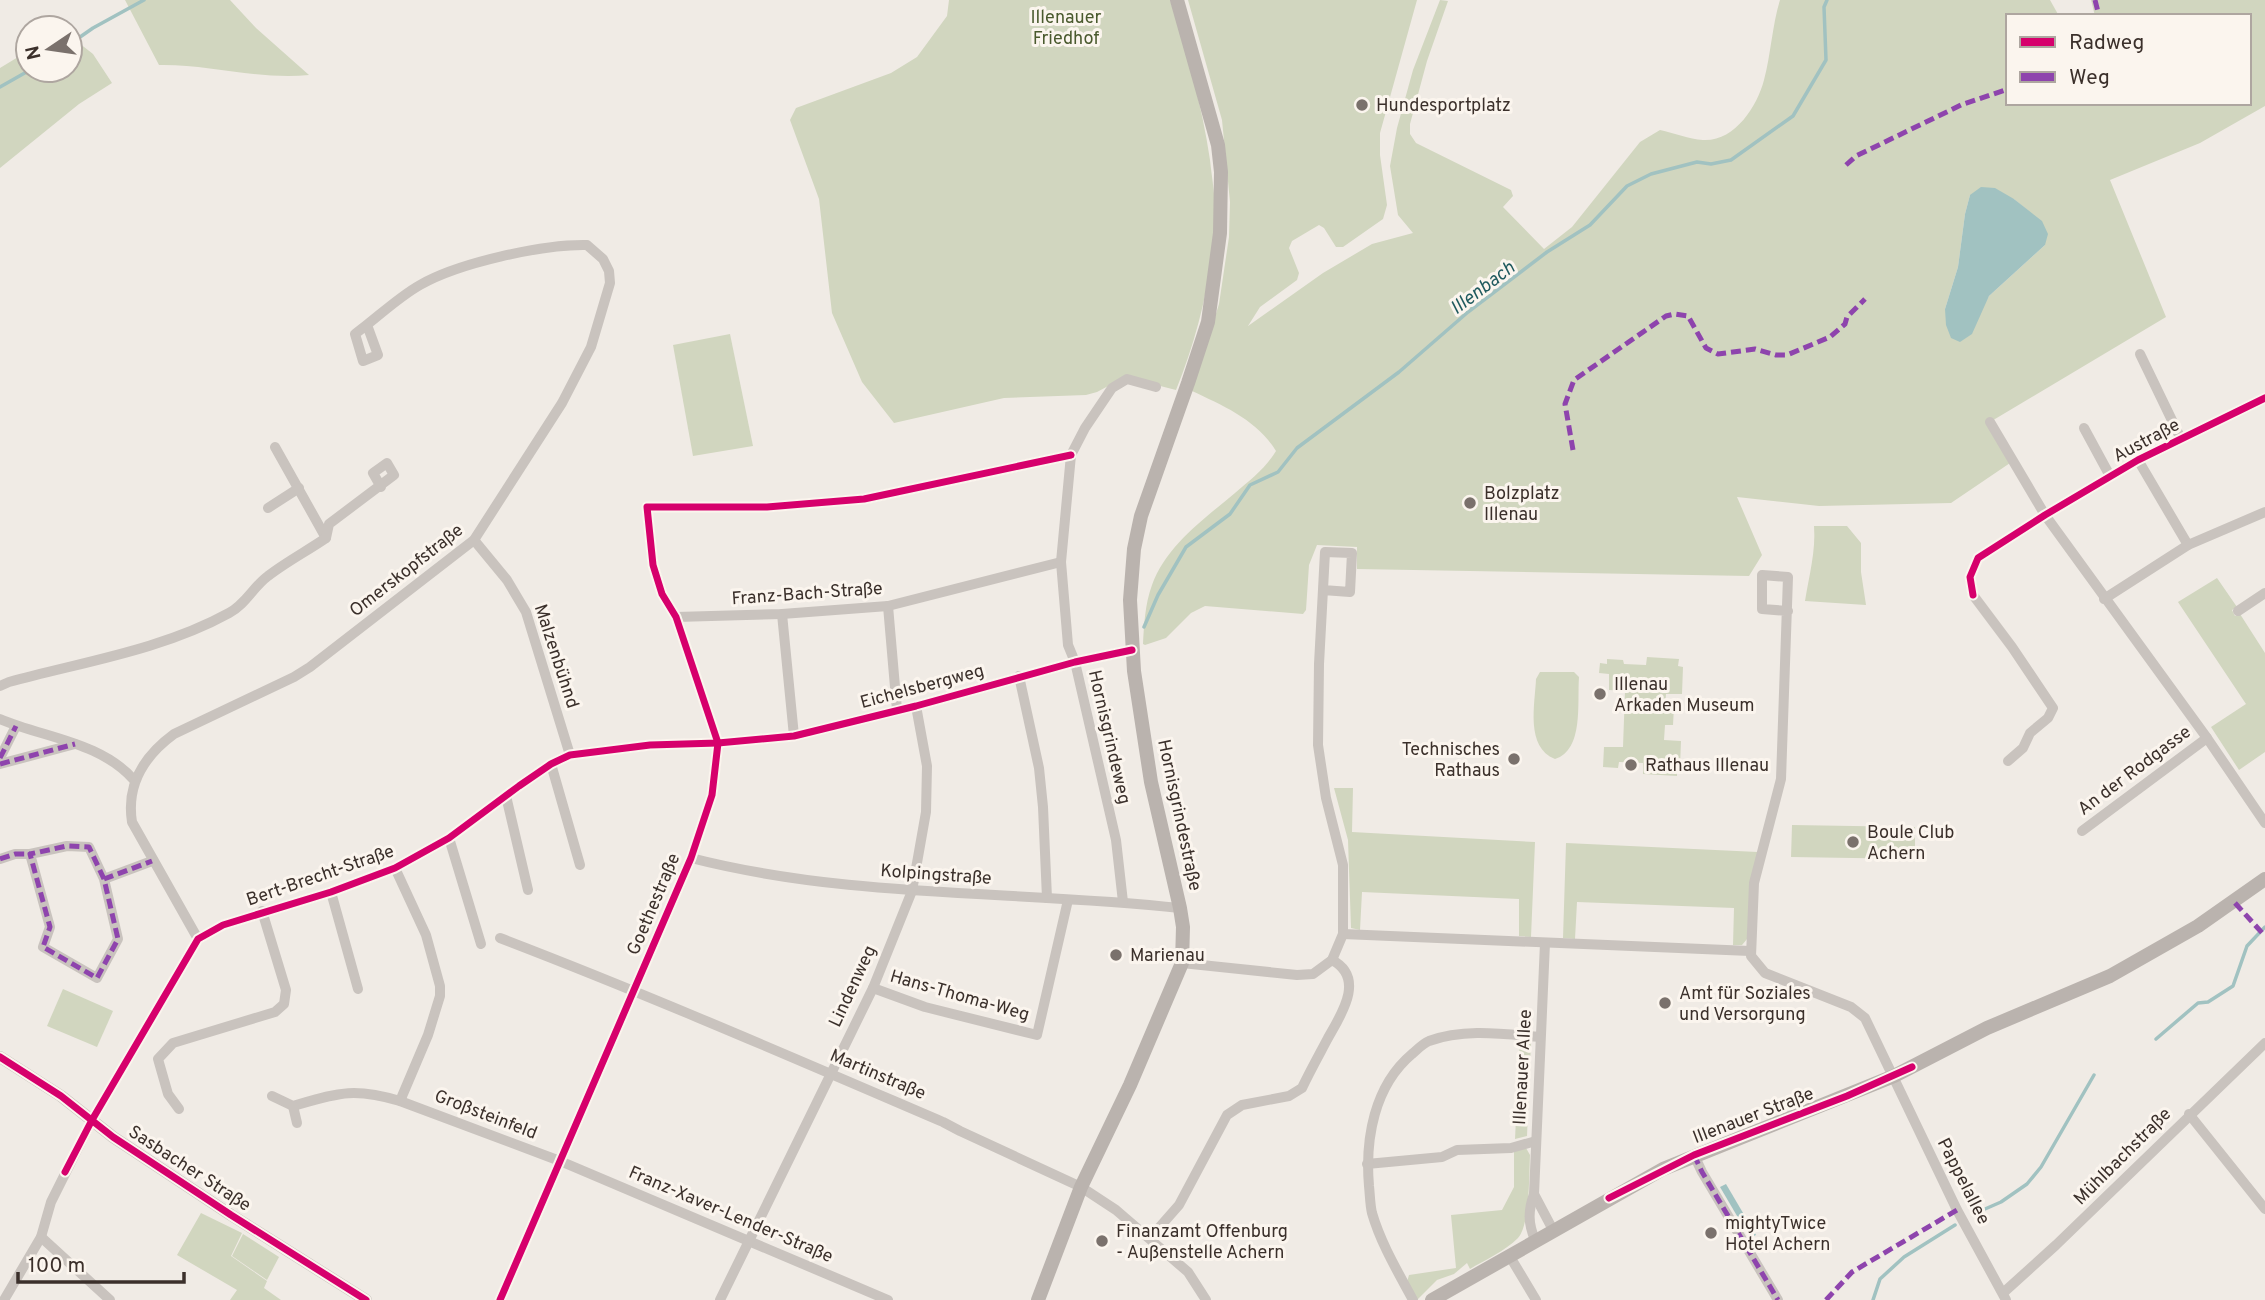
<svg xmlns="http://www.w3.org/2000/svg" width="2265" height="1300" font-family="Overpass,sans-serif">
<rect width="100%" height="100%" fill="#f0ebe5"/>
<g fill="#d1d6bf" fill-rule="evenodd">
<path d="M125 0H230L256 28 309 75C258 80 209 64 159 65Z"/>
<path d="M949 0H1170C1187 53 1202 105 1210 160 1212 179 1216 200 1215 219 1212 278 1198 336 1176 390L1125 377 1097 392 1086 395 1004 398 894 423 862 382 832 313 819 199 790 120 796 108 891 73 917 57 947 16Z"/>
<path d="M1188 0H1417L1380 133V155L1387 205 1383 219 1343 247H1336L1324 228 1319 225 1292 241 1289 248 1299 273 1297 280 1260 307 1248 326 1323 273 1372 244 1413 233 1398 215 1390 166 1397 128 1413 70 1440 0 1448 1 1427 61 1410 124V134L1416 143 1511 190 1513 196 1503 207 1544 249 1572 227 1640 142 1660 130C1674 133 1689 139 1703 140 1734 142 1757 107 1764 80 1771 54 1772 26 1780 0H2050L2059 16H2008V103H2249V16H2095L2091 0H2265V106L2200 143 2110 180 2166 317 1990 422 2013 461 1951 503 1819 506 1737 497 1762 555 1749 576 1357 569V547L1317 545 1309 565 1306 610 1303 614 1205 606 1191 613 1166 638 1145 645 1143 644C1144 625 1145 604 1152 585 1166 546 1204 519 1235 493 1250 480 1265 469 1276 451 1257 420 1224 406 1192 391L1219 304 1229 237 1230 202 1222 120ZM1970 195 2014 199 2026 209 2045 245 1989 296 1980 312 1945 309 1958 267 1965 214Z"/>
<path d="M70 36 93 54 112 83 79 104 0 168V68L28 51V70H70Z"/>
<path d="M730 334 753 446 693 456 673 345Z"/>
<path d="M1814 526H1847L1861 543V572L1866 605 1805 601C1809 576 1816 551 1814 526Z"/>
<path d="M2217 578 2237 607 2232 610 2235 616 2240 614 2265 653V752L2239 770 2211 727 2246 704 2178 602Z"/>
<path d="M1647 657 1679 659 1678 666 1683 667 1682 694H1666L1665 706 1674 707 1673 725H1665L1664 740 1681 741 1680 767H1677V776L1643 774V763L1619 762 1618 768 1603 767 1604 747H1623L1625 691 1609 690V674L1599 673 1600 663 1607 664V659L1623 660 1624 664 1646 665Z"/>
<path d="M1540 672H1574L1579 677C1577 703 1584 750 1555 759 1525 747 1535 704 1536 679Z"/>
<path d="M1334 788H1353L1352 832 1535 842 1531 937 1519 936V899L1362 892 1360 930 1351 928 1348 840Z"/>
<path d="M1792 825 1915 827V859L1791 857Z"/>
<path d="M1566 843 1758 852 1747 939 1742 945H1733L1734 908 1577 902 1575 939 1563 938Z"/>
<path d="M63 989 113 1011 97 1047 47 1026Z"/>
<path d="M1520 1036 1527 1038 1531 1042 1527 1136 1515 1139Z"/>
<path d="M1526 1148 1530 1155C1529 1174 1530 1225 1518 1238 1505 1251 1485 1260 1470 1269L1467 1263 1454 1274 1437 1280 1417 1300 1407 1282 1409 1275 1456 1268 1451 1215 1502 1210 1514 1187V1151Z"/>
<path d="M201 1213 242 1233 231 1256 267 1281 264 1288 281 1300H230L237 1290 177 1255Z"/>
<path d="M243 1234 279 1257 267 1280 232 1256Z"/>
</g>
<g fill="#a1c2c1">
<path d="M1981 187 1995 188 2014 199 2042 221 2048 234 2045 245 1989 296 1972 334 1960 342 1951 338 1946 325 1945 309 1958 267 1965 214 1970 195Z"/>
<path d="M1726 1184 1756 1235 1750 1238 1720 1187Z"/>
</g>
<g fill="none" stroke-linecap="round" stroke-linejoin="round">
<g stroke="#a1c2c1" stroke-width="3.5">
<path d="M70 44 93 28 144 0"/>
<path d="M0 87 30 70"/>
<path d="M1144 627 1158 595 1186 547 1230 514 1250 485 1278 472 1297 448 1399 372 1468 312 1547 252 1590 225 1627 186 1651 174 1697 162 1711 164 1731 160 1793 116 1826 60 1824 7 1827 0"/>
<path d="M2156 1039 2198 1003 2208 1002 2233 986 2247 946 2265 927"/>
<path d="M1985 1209 2001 1202 2027 1184 2041 1167 2094 1075"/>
<path d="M1873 1300 1880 1279 1904 1257 1955 1225"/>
</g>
<g stroke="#c9c3be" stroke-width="10">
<path d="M2140 354 2181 439"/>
<path d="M1990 422 2045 515 2207 738 2265 823"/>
<path d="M2084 428 2110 476"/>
<path d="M275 447 326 538"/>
<path d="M2138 460 2188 545"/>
<path d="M268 508 299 488"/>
<path d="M474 540 507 580 526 612 570 755"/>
<path d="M2104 599 2188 545 2265 512"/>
<path d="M888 606 897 710"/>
<path d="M1788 611 1762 609V575L1788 577 1781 779 1754 883 1751 956 1765 973 1851 1007 1865 1018 1957 1210 2006 1300"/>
<path d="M2238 611 2265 593"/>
<path d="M782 614 794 736"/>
<path d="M676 617 782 614 888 606 1061 562"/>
<path d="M1019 676 1039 768 1043 807 1047 898"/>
<path d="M0 686 9 682C82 662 162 650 229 613 246 604 253 587 268 576 286 562 307 551 326 538L329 524 394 475 387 463 373 473 381 487"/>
<path d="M0 719C45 738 101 742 134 780"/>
<path d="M0 758 16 726"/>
<path d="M2008 761 2023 748 2030 733 2048 718 2053 708 2012 647 1973 595 1970 577 1978 558 2045 515 2138 460 2265 398"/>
<path d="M0 764 75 744"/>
<path d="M551 764 580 865"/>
<path d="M506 796 528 890"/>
<path d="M2082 831 2207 738"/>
<path d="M449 838 481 944"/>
<path d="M691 858C851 899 1017 890 1180 908"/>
<path d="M0 859 15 854H30"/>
<path d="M395 868 426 935 440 986V996L428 1035 400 1101"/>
<path d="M104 879 89 847 67 846 30 854 50 927 43 947 97 978 118 939 104 879 152 861"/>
<path d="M331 892 358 989"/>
<path d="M1123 902 1116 840 1075 662 1068 645 1061 562 1071 455 1085 428 1112 388 1127 379 1156 387"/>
<path d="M1343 934 1750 951"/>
<path d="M500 938C649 995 796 1059 943 1122L960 1131 1081 1187 1116 1210 1188 1272 1206 1300"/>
<path d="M198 939 132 822C126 784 144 756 174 734L294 677 310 667 474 540 562 403 591 347 610 283 609 271 603 259 587 245C543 244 458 263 420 285 397 298 377 318 355 334L363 361 378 355 367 325"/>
<path d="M1182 963 1297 975 1313 974 1332 960 1343 934V865L1326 798 1318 745 1319 664 1325 552 1352 553 1350 592 1323 590"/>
<path d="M873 988 925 1007 1037 1035 1068 900"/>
<path d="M272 1096 293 1106C338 1093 353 1087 400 1101L560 1161 888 1300"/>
<path d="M293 1106 297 1123"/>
<path d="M179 1109 168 1094 158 1059 173 1043 275 1012 284 1004 286 990 262 911"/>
<path d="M2189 1114 2265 1209"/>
<path d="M1694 1155 1702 1172 1778 1300"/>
<path d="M1367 1164 1442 1157 1457 1150 1511 1148 1536 1141"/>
<path d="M1534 1194 1553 1230"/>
<path d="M41 1237 110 1300"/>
<path d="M1150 1238 1179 1205 1227 1115 1242 1105 1289 1096 1302 1088C1310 1071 1319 1055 1328 1038 1341 1015 1366 978 1332 960"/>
<path d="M1535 1240C1528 1223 1528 1211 1534 1194L1545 943"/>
<path d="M1509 1255 1536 1300"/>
<path d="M2003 1293 2056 1245 2265 1043"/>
<path d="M4 1300 41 1237 51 1202 92 1120 198 939 223 925 331 892 395 868 449 838 519 786 551 764 570 755 650 745 718 743 794 736 916 706 1075 662 1132 650"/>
<path d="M500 1300 691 858 712 795 718 743 676 617 662 594 653 565 647 507H767L864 499 1071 455"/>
<path d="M720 1300 873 988 912 891 926 812 927 766 916 706"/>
<path d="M1413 1300C1398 1272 1381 1244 1372 1213 1370 1205 1370 1195 1369 1186 1365 1139 1374 1086 1412 1054 1417 1050 1422 1044 1429 1041 1464 1028 1504 1034 1540 1037"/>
</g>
<path stroke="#c9c3be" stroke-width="12" d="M0 1057 61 1096 113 1137 231 1215 366 1300"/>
<g stroke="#bab3ae" stroke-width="14">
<path d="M1038 1300 1081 1187 1130 1085 1182 963 1183 927 1180 908 1151 782 1134 671 1130 600 1134 549 1141 516 1188 383 1208 322 1220 233 1221 172 1218 145 1177 0"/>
<path d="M1432 1300 1663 1169 1894 1076 1987 1028 2110 976 2198 926 2265 879"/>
</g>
<g stroke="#8e44ad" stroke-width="5" stroke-dasharray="10 5" stroke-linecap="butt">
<path d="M2095 0 2099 16"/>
<path d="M1846 165 1856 156 1961 105 2008 89"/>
<path d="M1573 450 1565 404 1574 380 1666 316 1675 314 1688 316 1706 348 1718 354 1755 349 1776 355H1787L1830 337 1845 324 1847 317 1865 299"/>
<path d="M0 758 16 726"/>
<path d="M0 764 75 744"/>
<path d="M0 859 15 854H30"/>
<path d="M104 879 89 847 67 846 30 854 50 927 43 947 97 978 118 939 104 879 152 861"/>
<path d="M2235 903 2265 936"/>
<path d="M1694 1155 1702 1172 1778 1300"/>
<path d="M1826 1300 1852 1272 1957 1210"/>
</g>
<defs>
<g id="cycleway">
<path d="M1973 595 1970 577 1978 558 2045 515 2138 460 2265 398"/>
<path d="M0 1057 61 1096 113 1137 231 1215 366 1300"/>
<path d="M65 1172 92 1120 198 939 223 925 331 892 395 868 449 838 519 786 551 764 570 755 650 745 718 743 794 736 916 706 1075 662 1132 650"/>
<path d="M1609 1198 1694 1155 1847 1096 1912 1067"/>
<path d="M500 1300 691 858 712 795 718 743 676 617 662 594 653 565 647 507H767L864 499 1071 455"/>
</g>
</defs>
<use href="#cycleway" stroke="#fbf5ee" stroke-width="11"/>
<use href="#cycleway" stroke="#d6006c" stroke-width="7"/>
</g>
<g fill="#7a716c" stroke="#fbf5ee" stroke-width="2.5">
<circle cx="1362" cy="105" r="7"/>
<circle cx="1470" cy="503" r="7"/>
<circle cx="1600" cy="694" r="7"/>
<circle cx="1514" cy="759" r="7"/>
<circle cx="1631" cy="765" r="7"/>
<circle cx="1853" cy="842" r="7"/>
<circle cx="1116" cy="955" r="7"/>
<circle cx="1665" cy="1003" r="7"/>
<circle cx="1711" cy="1233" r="7"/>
<circle cx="1102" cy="1241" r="7"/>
</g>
<g text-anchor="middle" stroke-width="6" stroke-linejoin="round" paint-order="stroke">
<g font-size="18" fill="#4a5a2e" stroke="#fbf5ee">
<text x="1066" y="23">Illenauer<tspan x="1066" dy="21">Friedhof</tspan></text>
</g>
<g font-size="18" fill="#3b302b" stroke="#fbf5ee" text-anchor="start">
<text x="1376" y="111">Hundesportplatz</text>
<text x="1484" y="499">Bolzplatz<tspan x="1484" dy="21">Illenau</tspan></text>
<text x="1614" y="690">Illenau<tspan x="1614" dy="21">Arkaden Museum</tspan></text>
<text x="1500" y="755" text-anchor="end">Technisches<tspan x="1500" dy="21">Rathaus</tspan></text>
<text x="1645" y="771">Rathaus Illenau</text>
<text x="1867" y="838">Boule Club<tspan x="1867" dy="21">Achern</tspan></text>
<text x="1130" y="961">Marienau</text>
<text x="1679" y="999">Amt für Soziales<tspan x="1679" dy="21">und Versorgung</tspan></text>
<text x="1725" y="1229">mightyTwice<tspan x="1725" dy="21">Hotel Achern</tspan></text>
<text x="1116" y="1237">Finanzamt Offenburg<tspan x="1116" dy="21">- Außenstelle Achern</tspan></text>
</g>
<g font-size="18" fill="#3b302b" stroke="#fbf5ee">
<text transform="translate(2146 440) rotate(-28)" y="6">Austraße</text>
<text transform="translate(406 570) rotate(-38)" y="6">Omerskopfstraße</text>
<text transform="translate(807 593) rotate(-4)" y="6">Franz-Bach-Straße</text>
<text transform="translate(557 656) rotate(72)" y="6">Malzenbühnd</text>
<text transform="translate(922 686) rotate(-15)" y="6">Eichelsbergweg</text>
<text transform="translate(1110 737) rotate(77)" y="6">Hornisgrindeweg</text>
<text transform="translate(2134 770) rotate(-37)" y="6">An der Rodgasse</text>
<text transform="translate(1180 815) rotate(78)" y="6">Hornisgrindestraße</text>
<text transform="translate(936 874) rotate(4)" y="6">Kolpingstraße</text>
<text transform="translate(320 875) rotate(-19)" y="6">Bert-Brecht-Straße</text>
<text transform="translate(653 904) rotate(-67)" y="6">Goethestraße</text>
<text transform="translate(852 986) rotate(-65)" y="6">Lindenweg</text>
<text transform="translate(960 995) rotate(16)" y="6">Hans-Thoma-Weg</text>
<text transform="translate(1522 1067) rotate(-87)" y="6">Illenauer Allee</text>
<text transform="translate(878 1074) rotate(23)" y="6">Martinstraße</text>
<text transform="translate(486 1114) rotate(21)" y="6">Großsteinfeld</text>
<text transform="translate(1753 1115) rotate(-21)" y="6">Illenauer Straße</text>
<text transform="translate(2122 1156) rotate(-45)" y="6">Mühlbachstraße</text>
<text transform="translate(190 1168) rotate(33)" y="6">Sasbacher Straße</text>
<text transform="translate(1964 1181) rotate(63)" y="6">Pappelallee</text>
<text transform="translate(731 1214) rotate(23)" y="6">Franz-Xaver-Lender-Straße</text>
</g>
<g font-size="19" font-style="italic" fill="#1f5a5e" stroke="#fbf5ee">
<text transform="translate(1482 287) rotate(-37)" y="7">Illenbach</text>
</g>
</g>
<rect x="2006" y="14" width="245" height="91" fill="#fbf5ee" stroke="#aea6a0" stroke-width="2"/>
<rect x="2020" y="37" width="35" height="10" fill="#d6006c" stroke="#aea6a0" stroke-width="2"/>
<text x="2069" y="49" font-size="21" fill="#3b302b">Radweg</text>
<rect x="2020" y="72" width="35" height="10" fill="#8e44ad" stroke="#aea6a0" stroke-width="2"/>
<text x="2069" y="84" font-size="21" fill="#3b302b">Weg</text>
<g transform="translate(49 49) rotate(257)"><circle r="33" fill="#fbf5ee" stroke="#aea6a0" stroke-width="2"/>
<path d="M0-5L12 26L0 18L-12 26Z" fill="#7a716c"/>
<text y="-10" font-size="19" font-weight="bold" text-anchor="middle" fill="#3b302b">N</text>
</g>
<path d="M18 1272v10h166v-10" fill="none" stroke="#3b302b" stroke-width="3.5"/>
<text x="28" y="1272" font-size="21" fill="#3b302b" stroke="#fbf5ee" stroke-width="5" paint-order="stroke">100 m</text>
</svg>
